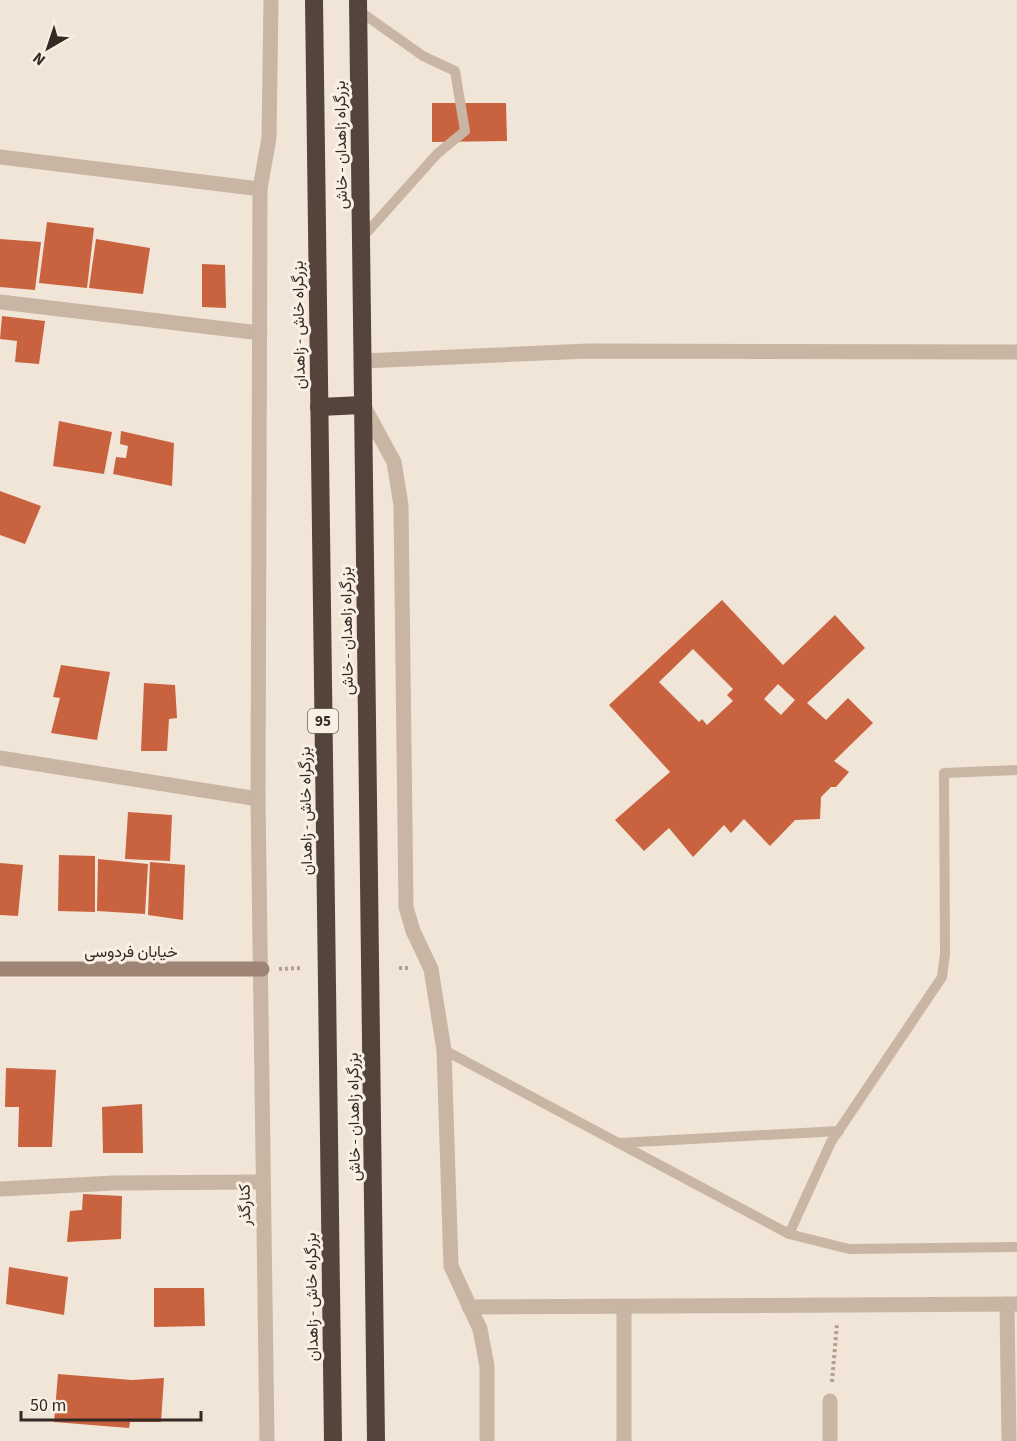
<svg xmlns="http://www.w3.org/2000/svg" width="1017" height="1441" font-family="'Source Sans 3',Vazirmatn,sans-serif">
<rect width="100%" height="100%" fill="#f1e5d7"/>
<g fill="#c9623e" fill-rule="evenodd">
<path d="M432 103H506L507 141 432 142Z"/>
<path d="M47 222 94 228 87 288 39 283Z"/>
<path d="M0 239 41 242 35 290 0 287Z"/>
<path d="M96 239 150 248 143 294 89 288Z"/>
<path d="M202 264 225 265 226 308 202 307Z"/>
<path d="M2 316 45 321 39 364 15 362 17 341 0 339Z"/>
<path d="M59 421 112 432 104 474 53 466Z"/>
<path d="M121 431 174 443 172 486 113 474 116 457 126 458 128 446 120 444Z"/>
<path d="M0 491 41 506 25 544 0 535Z"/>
<path d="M722 600 783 665 835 615 865 648 807 703 826 720 848 698 873 723 834 761 849 772 836 787H831L821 797 820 819 795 820 770 846 744 819 731 833 724 825 693 857 669 828 644 851 615 820 670 772 609 705ZM693 649 733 689 727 695 733 701 707 725 702 719 699 722 659 682ZM778 684 795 700 781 715 764 699Z"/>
<path d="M61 665 110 672 97 740 51 733 60 698 53 697Z"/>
<path d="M144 683 175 685 177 718 169 719 167 751H141Z"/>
<path d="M128 812 172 815 170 861 125 859Z"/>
<path d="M59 855 95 856V912L58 911Z"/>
<path d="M98 859 148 864 145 914 97 911Z"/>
<path d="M150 862 185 865 183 920 148 915Z"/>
<path d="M0 863 23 865 18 916 0 915Z"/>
<path d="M6 1068 56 1070 52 1147H18L19 1107H5Z"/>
<path d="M142 1104 143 1153H103L102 1107Z"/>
<path d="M83 1194 122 1196 121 1239 67 1242 70 1211 82 1210Z"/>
<path d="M9 1267 68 1277 64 1315 6 1304Z"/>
<path d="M154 1288H204L205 1326 154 1327Z"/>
<path d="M58 1374 132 1380 164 1378 161 1422H130L129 1428 54 1422Z"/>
</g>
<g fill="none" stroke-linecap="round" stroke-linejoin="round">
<g stroke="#b59f8d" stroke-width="4" stroke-dasharray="3 3" stroke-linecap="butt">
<path d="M399 968H410"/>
<path d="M279 969 302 968"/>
<path d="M832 1382 837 1324"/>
</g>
<g stroke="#c9b5a3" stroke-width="10">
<path d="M358 10 423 56 455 71 465 131 437 154 361 239"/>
<path d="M444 1050 789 1234 849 1249 1017 1247"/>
<path d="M619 1143 839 1131"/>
<path d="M789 1234 831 1142 942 977 945 954 944 773 1017 770"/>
</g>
<g stroke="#c9b5a3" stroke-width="15">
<path d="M0 157 260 189"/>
<path d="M0 302 260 333"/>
<path d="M363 361 589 351 1017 352"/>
<path d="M363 405 394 462 401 505 406 907 413 931 431 969 444 1050 451 1266 480 1329 487 1366V1441"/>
<path d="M0 758 258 799"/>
<path d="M0 1189 114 1183 262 1182"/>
<path d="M1007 1304 1009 1441"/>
<path d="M469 1307 1017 1304"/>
<path d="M624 1307V1441"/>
<path d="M830 1401V1441"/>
<path d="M267 1441 258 799 260 189 269 138 271 0"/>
</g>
<path stroke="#9d8475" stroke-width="15" d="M0 969H262"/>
<g stroke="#55443c" stroke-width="18">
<path d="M314 0 333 1441"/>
<path d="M358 0 376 1441"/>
<path d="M319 407 363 405"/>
</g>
</g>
<g text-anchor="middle" stroke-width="6" stroke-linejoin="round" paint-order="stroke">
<rect fill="#f9efe3" stroke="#6f655e" stroke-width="1.5" x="308" y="709" width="30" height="24" rx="4.5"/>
<g font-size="15" font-weight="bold" fill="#342a25">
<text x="323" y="726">95</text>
</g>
<g font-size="16" fill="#342a25" stroke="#f9efe3">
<text transform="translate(340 145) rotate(-91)" y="6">بزرگراه زاهدان - خاش</text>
<text transform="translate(298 325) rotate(-91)" y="6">بزرگراه خاش - زاهدان</text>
<text transform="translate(346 631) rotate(-91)" y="6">بزرگراه زاهدان - خاش</text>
<text transform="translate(305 811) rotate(-91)" y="6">بزرگراه خاش - زاهدان</text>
<text x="131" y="957">خیابان فردوسی</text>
<text transform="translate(353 1117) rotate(-91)" y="6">بزرگراه زاهدان - خاش</text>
<text transform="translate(244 1205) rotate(-91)" y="6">کنارگذر</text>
<text transform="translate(311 1297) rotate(-91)" y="6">بزرگراه خاش - زاهدان</text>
</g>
</g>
<g transform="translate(48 48) rotate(219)" stroke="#f9efe3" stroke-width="4.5" paint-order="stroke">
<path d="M0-4.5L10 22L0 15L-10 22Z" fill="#342a25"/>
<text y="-9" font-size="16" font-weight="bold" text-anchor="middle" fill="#342a25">N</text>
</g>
<path d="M21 1411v9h180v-9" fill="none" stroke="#342a25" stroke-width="3"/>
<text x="30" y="1411" font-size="18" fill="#342a25" stroke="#f9efe3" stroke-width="4.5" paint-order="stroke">50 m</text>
</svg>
